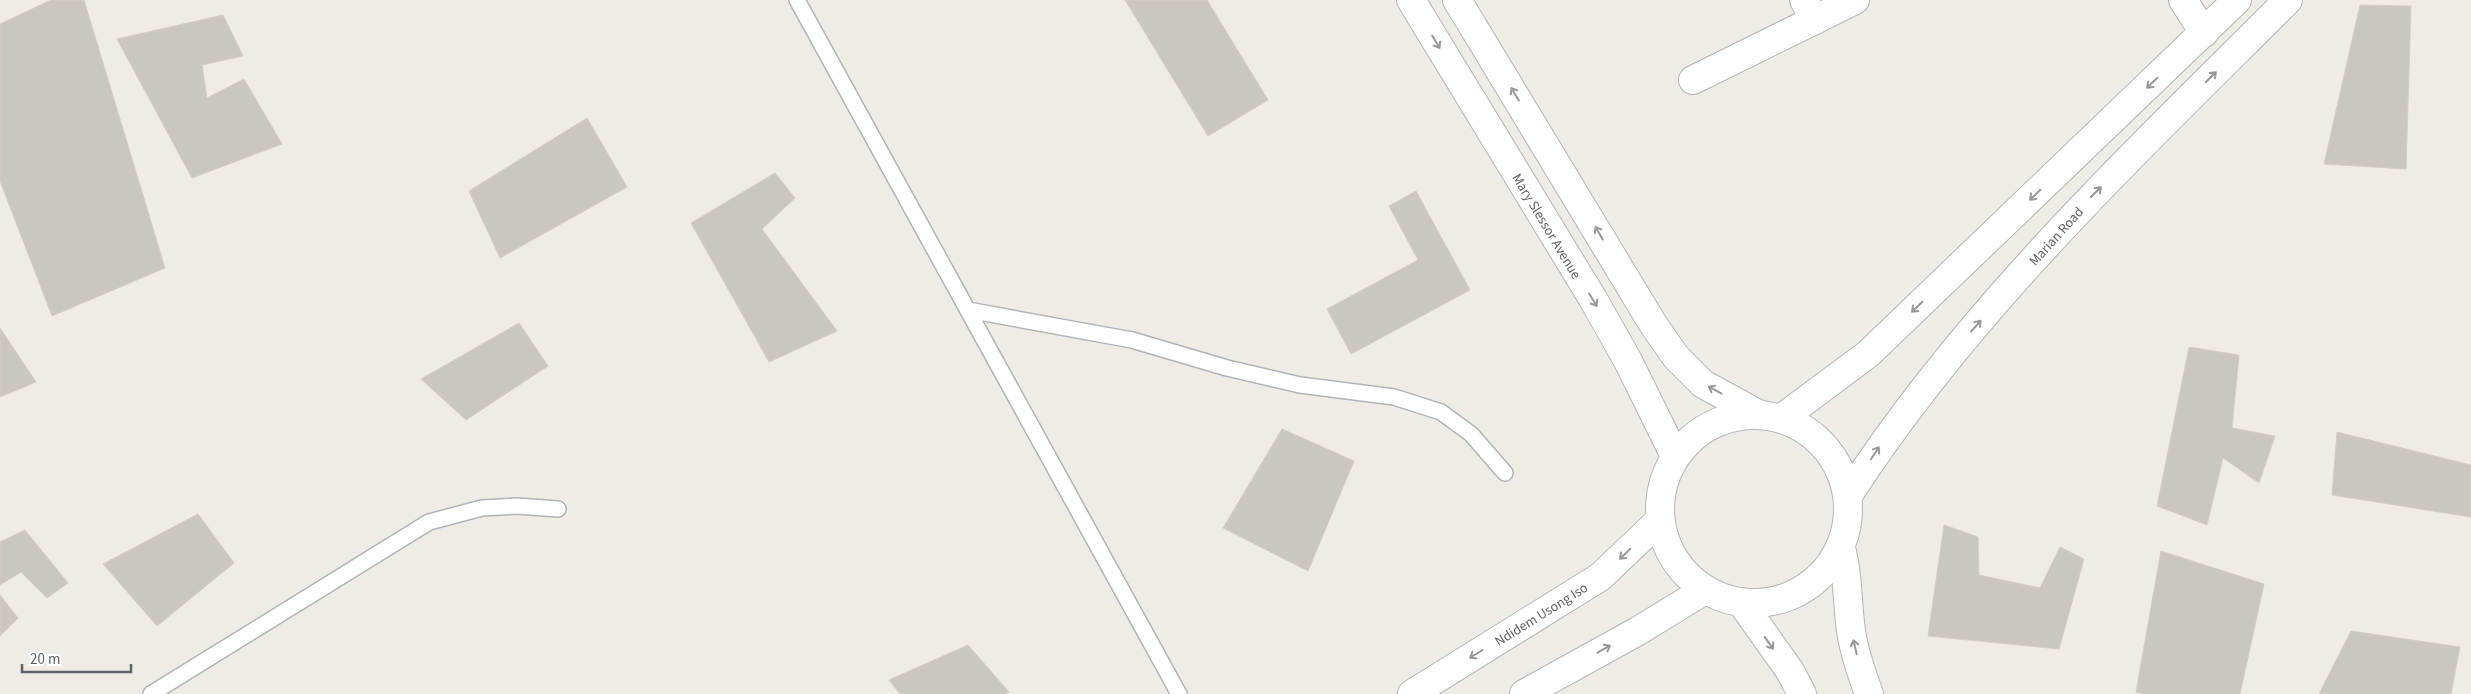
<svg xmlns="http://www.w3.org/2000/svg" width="2471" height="694" font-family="'Source Sans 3',sans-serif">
<rect width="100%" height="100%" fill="#efece6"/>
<g fill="#cac7c3" stroke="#d3cdc5">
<path d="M51 0H84L165 268 52 316 0 181V24Z"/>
<path d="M1125 0H1207L1268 100 1208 136Z"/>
<path d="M2360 5 2411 6 2406 169 2324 164Z"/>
<path d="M223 15 243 56 202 65 207 98 244 79 282 144 192 178 117 39Z"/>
<path d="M587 118 627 187 500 258 469 191Z"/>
<path d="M775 173 795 198 762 229 837 331 769 362 691 223Z"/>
<path d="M1416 191 1470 290 1351 354 1327 309 1418 260 1389 206Z"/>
<path d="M519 323 548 366 466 420 421 379Z"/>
<path d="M0 328 36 382 0 397Z"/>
<path d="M2189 347 2239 355 2232 428 2275 436 2259 483 2223 458 2207 525 2157 506Z"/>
<path d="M1282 429 1354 461 1308 571 1223 528Z"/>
<path d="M2337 432 2471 465V517L2332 495Z"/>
<path d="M198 514 234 563 157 626 103 564Z"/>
<path d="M1944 525 1978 537 1979 575 2040 588 2060 547 2084 559 2059 649 1928 636Z"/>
<path d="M25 530 68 583 47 598 21 572 0 585V542Z"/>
<path d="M2161 551 2264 584 2240 694H2145L2136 692Z"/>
<path d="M0 595 18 618 0 636Z"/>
<path d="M2351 631 2460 647 2451 694H2319Z"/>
<path d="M968 645 1009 692 1006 694H900L889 680Z"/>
</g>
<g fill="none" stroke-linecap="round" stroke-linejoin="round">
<defs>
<g id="service">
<path d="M797 0 1179 694"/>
<path d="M968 310 1132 340 1227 368 1300 385 1394 397 1441 412 1471 434 1505 473"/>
<path d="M151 694 429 522 482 508 517 506 558 509"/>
</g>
<g id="minor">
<path d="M1804 0 1815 20"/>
<path d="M2183 0 2204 33"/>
<path d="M1693 80 1855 0"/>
</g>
<g id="tertiary">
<path d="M1782 418 1868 354 2237 0"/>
<path d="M1849 494C1969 309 2132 156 2288 0"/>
<path d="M1412 694 1600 577 1660 520"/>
<path d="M1524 694 1638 631 1705 590"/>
</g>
<g id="secondary">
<path d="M1411 0 1593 299 1628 361 1675 456"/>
<path d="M1457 0 1653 324 1676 357 1703 384 1758 414"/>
<circle cx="1754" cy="509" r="94"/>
<path d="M1841 548C1848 573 1847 597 1850 622 1852 647 1861 671 1869 694"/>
<path d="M1741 602 1790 671 1802 694"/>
</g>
</defs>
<use href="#service" stroke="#b1b4b7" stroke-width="18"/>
<use href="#minor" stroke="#b1b4b7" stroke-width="30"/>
<use href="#tertiary" stroke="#b1b4b7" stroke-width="30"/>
<use href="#secondary" stroke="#b3b6ba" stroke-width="30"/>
<use href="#service" stroke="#fff" stroke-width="15"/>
<use href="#minor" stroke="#fff" stroke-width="28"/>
<use href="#tertiary" stroke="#fff" stroke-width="28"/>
<use href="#secondary" stroke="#fff" stroke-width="28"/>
</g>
<defs><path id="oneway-shaft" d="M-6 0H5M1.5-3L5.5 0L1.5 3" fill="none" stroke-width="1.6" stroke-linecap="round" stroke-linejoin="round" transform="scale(1.25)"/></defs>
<g stroke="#96999b">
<use href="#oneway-shaft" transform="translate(1436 42) rotate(59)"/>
<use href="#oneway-shaft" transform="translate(2211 77) rotate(-45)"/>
<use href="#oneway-shaft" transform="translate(2152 83) rotate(136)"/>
<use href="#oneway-shaft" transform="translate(1515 94) rotate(-121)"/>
<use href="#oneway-shaft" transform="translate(2096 192) rotate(-45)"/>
<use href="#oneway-shaft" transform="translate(2035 195) rotate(136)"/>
<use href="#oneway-shaft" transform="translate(1599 233) rotate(-120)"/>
<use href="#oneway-shaft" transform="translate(1593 300) rotate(59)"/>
<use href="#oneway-shaft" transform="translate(1917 307) rotate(136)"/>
<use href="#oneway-shaft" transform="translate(1976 326) rotate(-49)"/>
<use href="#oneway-shaft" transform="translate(1715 390) rotate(-151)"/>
<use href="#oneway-shaft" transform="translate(1875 453) rotate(-57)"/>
<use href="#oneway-shaft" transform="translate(1625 554) rotate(136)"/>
<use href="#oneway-shaft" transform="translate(1769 643) rotate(55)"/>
<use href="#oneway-shaft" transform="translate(1855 647) rotate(-103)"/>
<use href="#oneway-shaft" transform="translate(1604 649) rotate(-29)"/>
<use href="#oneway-shaft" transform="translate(1476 654) rotate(148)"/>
</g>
<g text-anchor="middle" stroke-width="4.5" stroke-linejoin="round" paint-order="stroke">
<g font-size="14" fill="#5e6265" stroke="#fff">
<text transform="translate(1547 226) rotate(59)" y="5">Mary Slessor Avenue</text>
<text transform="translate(2056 236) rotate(-48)" y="5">Marian Road</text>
<text transform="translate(1541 614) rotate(-32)" y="5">Ndidem Usong Iso</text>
</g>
</g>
<path d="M22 664v8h109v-8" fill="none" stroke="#5e6265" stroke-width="2.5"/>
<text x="30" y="664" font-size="15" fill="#5e6265" stroke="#ffffff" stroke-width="4" paint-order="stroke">20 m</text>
</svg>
